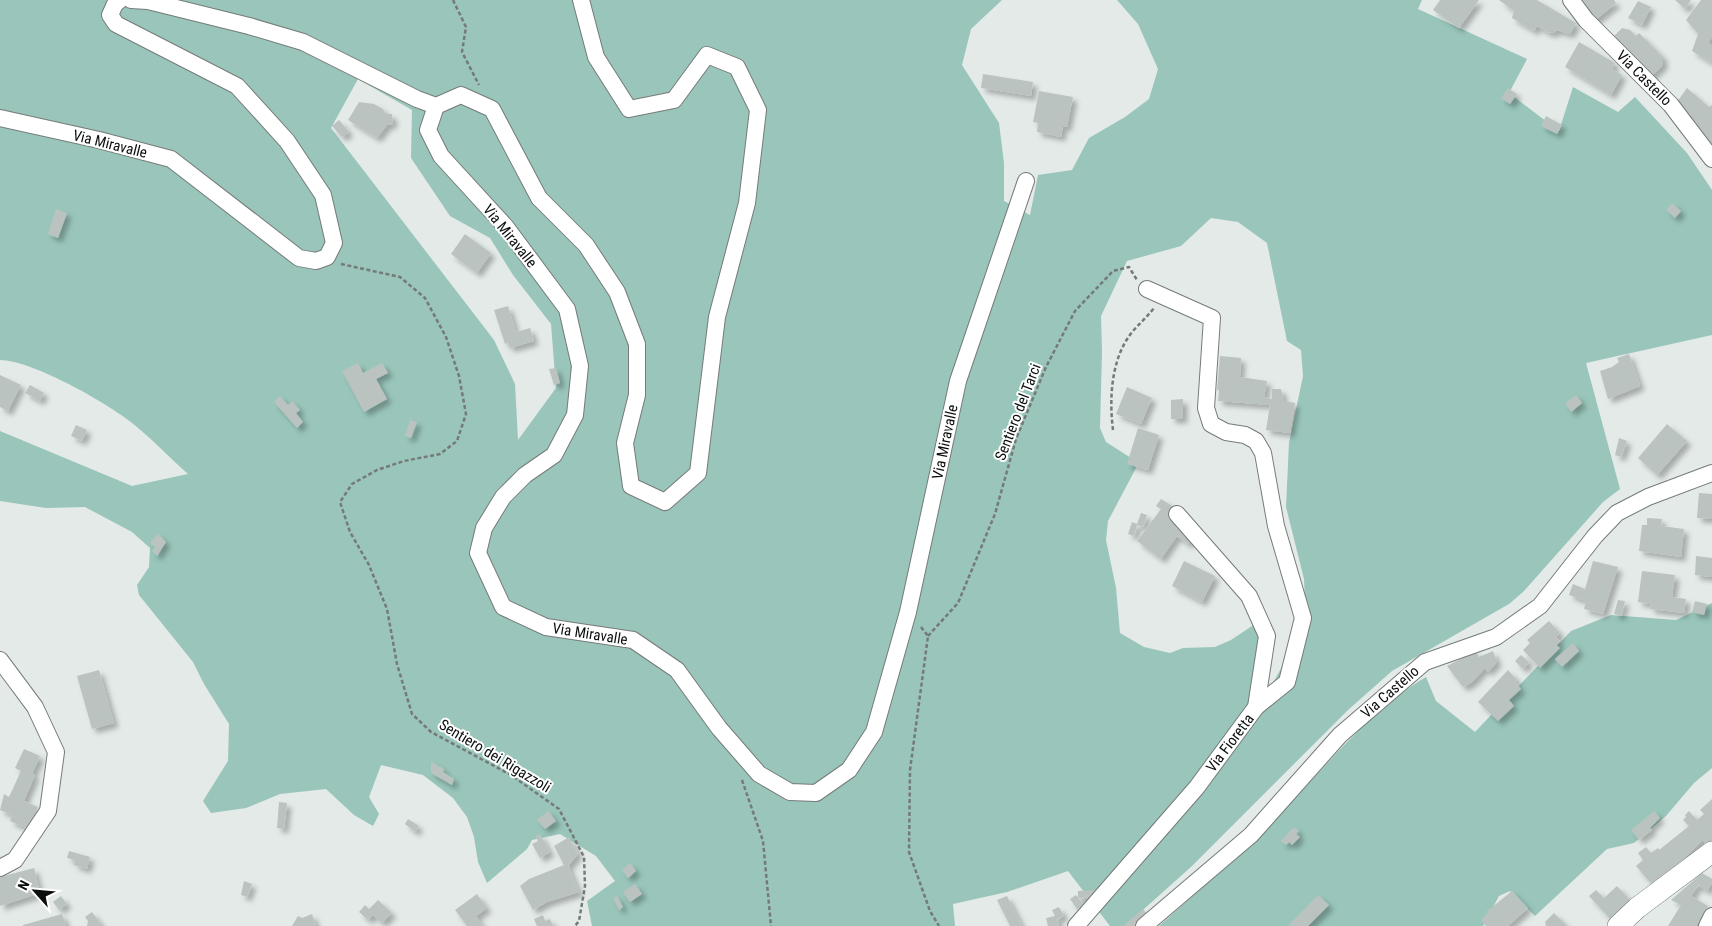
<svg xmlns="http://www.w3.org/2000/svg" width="1712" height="926" font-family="'Roboto Condensed',sans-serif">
<defs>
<filter id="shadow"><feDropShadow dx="4.5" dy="4.5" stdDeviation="2.5" flood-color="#0004"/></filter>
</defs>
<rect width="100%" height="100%" fill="#e3eae8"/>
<g fill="#99c5ba" fill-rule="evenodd">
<path d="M0 0H1002L971 29 962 65 999 123 1004 163V201L1030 215 1038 175 1072 170 1089 138 1125 117 1149 99 1158 69 1138 24 1117 0H1422L1418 9 1527 59 1509 93 1559 131 1573 87 1618 112 1635 97 1687 153 1712 190V335L1586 363 1620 489 1603 502 1523 592 1509 604 1392 671 1348 710 1192 866 1125 926H1110L1068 871 1007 892 953 904 955 926H592L587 901 615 881 596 856 560 834 532 840 527 849 487 883 478 862 474 837 467 817 453 798 423 775 381 765 369 797 379 814 373 826 354 815 326 789 280 794 246 808 211 813 203 801 228 761 229 724 204 684 193 662 139 595 137 585 149 567 150 548 132 532 85 507 46 508 0 501V431L132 486 188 474C171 459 155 442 137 427 112 405 32 360 0 360ZM358 79 412 110 411 158 450 216 490 238 513 275 551 324 556 388 518 440 515 384 494 340 331 128ZM1211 218 1238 222 1267 243 1287 341 1301 350 1303 376 1289 443 1286 507 1304 579 1306 623 1267 694 1273 633 1255 624 1231 640 1215 647 1183 648 1170 653 1144 647 1120 633 1116 588 1106 540 1108 521 1136 468 1131 458 1106 442 1100 428 1102 352 1101 316 1127 261 1181 246Z"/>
<path d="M1712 603V768L1694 783 1666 816 1634 843 1607 849 1535 916 1510 891 1499 896 1483 926H1159C1207 884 1253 840 1297 795 1337 754 1376 706 1426 677L1436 701 1475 732 1571 631 1611 615 1676 620Z"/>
</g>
<g fill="#bbc3c0" filter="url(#shadow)">
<path d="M1440 0H1479L1459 28 1433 10Z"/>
<path d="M1499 0H1537L1576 23 1570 34 1556 30 1554 33 1547 32 1537 26 1534 31 1512 18 1514 11Z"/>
<path d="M1575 0H1614L1616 3 1593 22Z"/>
<path d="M1675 0H1691L1685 9Z"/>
<path d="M1701 0H1712V37L1708 43 1712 46V63L1692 51 1698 34 1686 20Z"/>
<path d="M1638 1 1651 7 1642 25 1628 18Z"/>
<path d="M1622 28 1630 30 1636 36 1639 33 1663 57V65L1649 78 1612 38Z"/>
<path d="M1579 42 1615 63 1612 69 1622 75 1611 95 1565 67Z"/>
<path d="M983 74 1033 82 1031 96 981 88Z"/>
<path d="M1508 88 1517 94 1510 104 1501 98Z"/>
<path d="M1687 88 1709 107 1712 105V149L1674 106Z"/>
<path d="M1039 91 1073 97 1067 127 1063 126 1061 137 1037 132 1038 123 1033 122Z"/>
<path d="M359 102 374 104 383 109 385 114H392L393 124 387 125 377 138 348 120Z"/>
<path d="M1546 116 1562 125 1557 134 1541 126Z"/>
<path d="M339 120 349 132 342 137 332 126Z"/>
<path d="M1672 203 1681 211 1675 218 1666 210Z"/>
<path d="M56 209 67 213 58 238 48 234Z"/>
<path d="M465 234 491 253 477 273 451 254Z"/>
<path d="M508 306 516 332 530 328 534 341 510 348 508 343 505 344 494 310Z"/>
<path d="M1629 354 1640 386 1608 399 1600 371 1612 367 1619 362 1617 358Z"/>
<path d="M1220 356 1241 358 1240 377 1267 381 1264 397 1272 399V389H1281L1284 401 1295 403 1290 433 1266 430 1270 405 1218 401 1219 390H1217Z"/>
<path d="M358 363 363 373 382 363 388 373 376 379 387 399 364 412 342 371Z"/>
<path d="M556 368 560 383 554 385 549 369Z"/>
<path d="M0 375 21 385 8 411 0 407Z"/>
<path d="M30 385 44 393 40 401 25 393Z"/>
<path d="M1127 387 1152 398 1141 424 1116 414Z"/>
<path d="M1576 395 1582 403 1571 412 1565 403Z"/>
<path d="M280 396 288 405 292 401 300 410 296 413 303 422 297 428 274 402Z"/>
<path d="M1183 399V419H1171V400Z"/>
<path d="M410 420 417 422 411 438 405 436Z"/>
<path d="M1667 424 1687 441 1657 475 1638 458Z"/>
<path d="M76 425 87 430 82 441 71 436Z"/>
<path d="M1138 428 1159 435 1148 470 1127 464Z"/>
<path d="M1619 438 1627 441 1621 457 1615 455Z"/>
<path d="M1699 493 1712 494V519L1697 518Z"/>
<path d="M1161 499 1174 507 1194 537 1188 544 1177 536 1161 559 1137 541 1161 509 1156 506Z"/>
<path d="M1141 513 1147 515 1143 527 1137 525 1134 536 1128 534 1132 522 1137 524Z"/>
<path d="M1647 518 1662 519 1661 526 1684 529 1681 557 1639 551 1642 525H1647Z"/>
<path d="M158 534 166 542 157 556 152 551 155 547 150 543Z"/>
<path d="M1696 556 1712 558V577L1695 575Z"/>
<path d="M1184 561 1215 576 1202 602 1172 586Z"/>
<path d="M1593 561 1618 567 1603 614 1584 609 1586 601 1569 595 1573 584 1585 589Z"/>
<path d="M1642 571 1675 575 1672 597 1686 599 1684 613 1650 609 1651 604 1638 602Z"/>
<path d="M1618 600 1625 601 1621 616 1614 614Z"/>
<path d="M1695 601 1707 604 1704 615 1692 612Z"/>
<path d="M1549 621 1560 633 1556 637 1560 641 1556 645 1560 648 1540 668 1523 650 1530 643 1527 640Z"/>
<path d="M1573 643 1579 651 1562 667 1555 659Z"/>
<path d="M1476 651 1479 657 1493 651 1497 662 1488 672 1485 668 1472 682 1463 687 1447 666Z"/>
<path d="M1521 655 1529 662 1523 669 1515 661Z"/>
<path d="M99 670 114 723 92 729 77 676Z"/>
<path d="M1508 670 1517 680 1515 682 1521 689 1509 700 1514 706 1498 721 1478 702Z"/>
<path d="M24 749 40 756 32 774 35 775 24 801 38 807 29 829 10 821 12 815 0 810 4 794 9 797 21 771 15 768Z"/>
<path d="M431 762 444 769 443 772 454 779 452 785 431 773Z"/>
<path d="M1712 799V846L1708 849 1703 840 1654 887 1636 866 1643 860 1638 853 1646 847 1651 853 1658 848 1659 850 1689 826 1683 820 1686 817 1685 815 1689 811 1697 820 1704 814 1700 810Z"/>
<path d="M279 802 287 803 284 829 277 828Z"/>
<path d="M548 811 556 821 545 829 537 820Z"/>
<path d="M1654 811 1660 818 1650 828 1652 830 1639 840 1631 830Z"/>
<path d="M408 819 419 826 415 832 405 824Z"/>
<path d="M1294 827 1299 831 1296 834 1300 837 1292 845 1289 842 1286 845 1281 841Z"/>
<path d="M540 834 550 852 540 858 532 844 538 841 535 836Z"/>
<path d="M569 837 578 854 568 866 579 892 547 902 533 910 520 886 529 879 564 865 554 846Z"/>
<path d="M69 851 90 857 87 869 74 865 75 860 67 858Z"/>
<path d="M630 863 636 871 628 878 622 870Z"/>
<path d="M34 868 40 893 0 906V877Z"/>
<path d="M1702 873 1712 879V883L1707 891 1698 885 1691 896 1708 906 1696 926H1668L1681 905 1671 900Z"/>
<path d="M244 881 252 884 247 897 241 895Z"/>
<path d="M635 884 642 894 630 902 623 892Z"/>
<path d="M1617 886 1632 902 1612 921 1589 896 1596 890 1604 898Z"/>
<path d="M1095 890 1096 897 1078 898V891Z"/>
<path d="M1512 891 1528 908 1508 926H1486L1481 920 1488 913 1486 912Z"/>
<path d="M477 894 487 908 476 916 483 926H467L455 910Z"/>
<path d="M1076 895 1084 905 1077 909 1070 899Z"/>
<path d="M1318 895 1329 905 1308 926H1288Z"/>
<path d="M61 896 67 904 59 910 53 902Z"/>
<path d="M617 896 623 907 619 910 613 898Z"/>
<path d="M1007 896 1022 926H1010L997 900Z"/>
<path d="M378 900 392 913 382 923 373 915 368 920 359 912 365 905 369 909Z"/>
<path d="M1059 907 1064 916 1057 919 1059 926H1048L1046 918 1055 916 1052 910Z"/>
<path d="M1143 909 1147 914 1134 924 1136 926H1123Z"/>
<path d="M92 912 101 924 98 926H87L88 921 85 917Z"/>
<path d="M1554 913 1567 926H1546L1545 922Z"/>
<path d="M62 914 66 926H23V925Z"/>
<path d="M312 914 316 926H292L298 916 302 918Z"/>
<path d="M543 915 545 921 550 919 553 926H537L534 919Z"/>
</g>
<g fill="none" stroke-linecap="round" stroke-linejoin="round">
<defs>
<g id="minor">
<path d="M131 0 148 1 249 26 303 42 417 99 436 106 428 130 441 156 506 227 567 309 580 366 575 415 554 455 525 475 503 497 484 528 478 553 503 607 546 627 633 640 677 670 719 728 759 774 790 792 816 793 849 770 874 732 908 612 958 381 1026 181"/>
<path d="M1571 0 1586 20 1671 105 1712 159"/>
<path d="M436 106 461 95 492 109 539 198 586 245 617 292 637 344V395L625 443 631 486 665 502 698 473 717 317 747 203 758 110 737 67 707 55 674 100 629 109 596 57 581 0"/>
<path d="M0 118 99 140 171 159 299 258 316 261 327 257 334 243 323 195 287 141 237 86 116 24 110 15 115 4 120 0"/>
<path d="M1147 289 1212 318 1206 408 1211 424 1226 432 1245 435 1256 441 1263 453 1276 526 1303 618 1287 682 1256 707"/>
<path d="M0 660 35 707 56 752 48 811 15 860 0 868"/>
<path d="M1076 926 1197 787 1256 707 1267 636 1249 596 1177 514"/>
<path d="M1144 926 1251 835 1340 735 1425 662 1496 637 1540 606 1595 536 1617 513 1648 497 1712 473"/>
<path d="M1707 926 1712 916"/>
</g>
<path id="tertiary" d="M1618 926 1637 908 1712 852"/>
</defs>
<use href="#minor" stroke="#757b79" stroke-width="18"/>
<use href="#tertiary" stroke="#757b79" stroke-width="22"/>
<g stroke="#757a79" stroke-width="2.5" stroke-dasharray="4 2.5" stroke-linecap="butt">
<path d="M453 0 466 27 462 52 479 85"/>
<path d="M341 264 400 277 425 298 446 337 459 376 466 414 457 441 440 454 404 461 377 470 352 484 340 502 350 532 369 565 387 609 397 664 412 714 431 732 511 775 559 809 584 857 585 886 579 921 575 926"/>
<path d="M1113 430C1109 398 1111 357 1133 331 1140 323 1147 317 1154 308"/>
<path d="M921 627 928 636 910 770 909 852 930 911 939 926"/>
<path d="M928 636 958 603 995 514 1016 439 1046 367 1075 311 1113 271 1129 267 1137 280"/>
<path d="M742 780 763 841 771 926"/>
</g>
<use href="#minor" stroke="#fff" stroke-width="16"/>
<use href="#tertiary" stroke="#fff" stroke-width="21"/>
</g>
<g text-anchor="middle" stroke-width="4" stroke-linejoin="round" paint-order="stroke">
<g font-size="15" fill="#0b0e0d" stroke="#fff">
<text transform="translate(1644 78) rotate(45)" y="5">Via Castello</text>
<text transform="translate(110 144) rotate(14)" y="5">Via Miravalle</text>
<text transform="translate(510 236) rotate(51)" y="5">Via Miravalle</text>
<text transform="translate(1018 412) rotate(-69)" y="5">Sentiero del Tarci</text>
<text transform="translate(945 442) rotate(-78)" y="5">Via Miravalle</text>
<text transform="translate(590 634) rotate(9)" y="5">Via Miravalle</text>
<text transform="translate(1390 692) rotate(-41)" y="5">Via Castello</text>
<text transform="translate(1230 743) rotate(-53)" y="5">Via Fioretta</text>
<text transform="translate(495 756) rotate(31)" y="5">Sentiero dei Rigazzoli</text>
</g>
</g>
<g transform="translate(35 891) rotate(297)" stroke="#ffffff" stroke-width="4" paint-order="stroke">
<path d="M0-4L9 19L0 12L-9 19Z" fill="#0b0e0d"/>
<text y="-8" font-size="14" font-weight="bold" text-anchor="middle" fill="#0b0e0d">N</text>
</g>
</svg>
